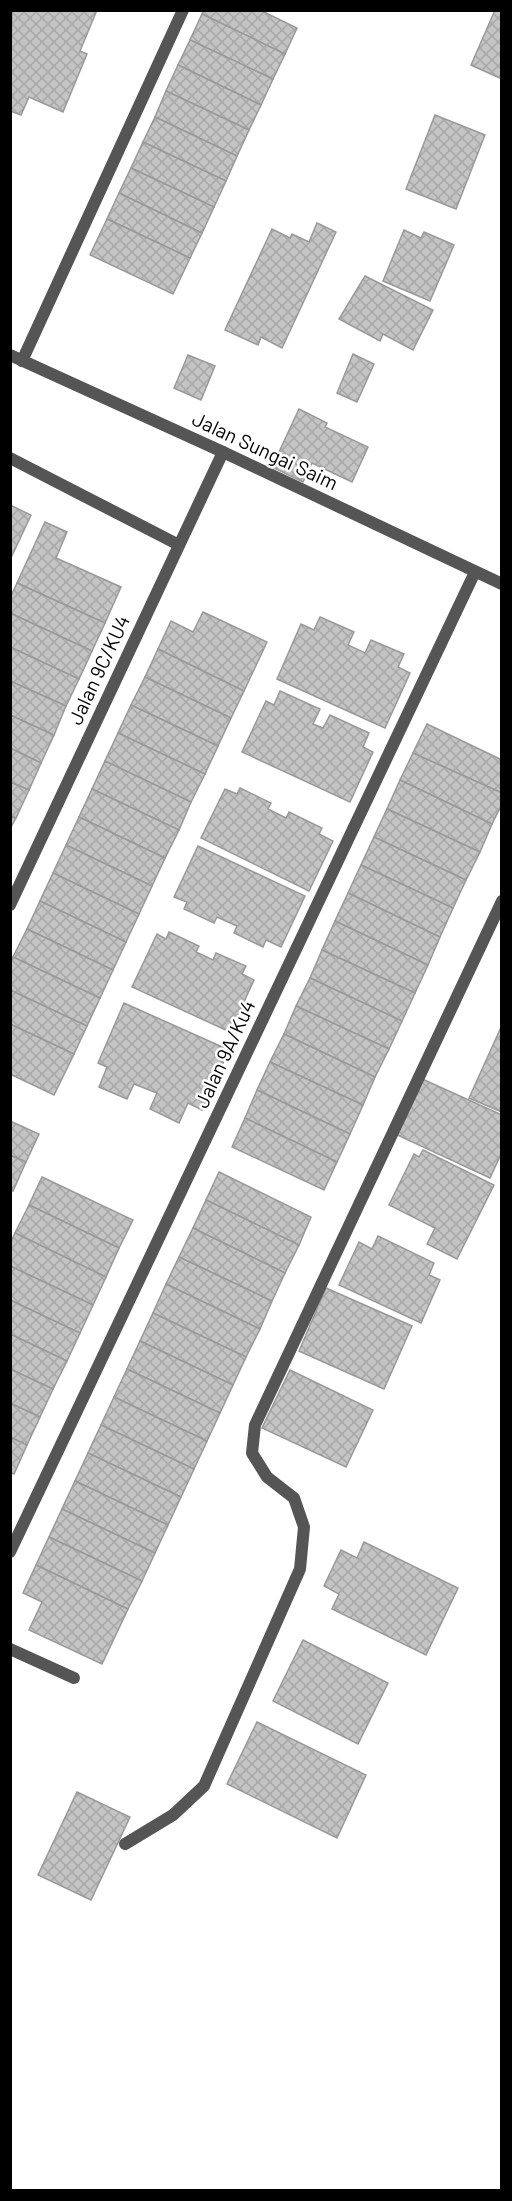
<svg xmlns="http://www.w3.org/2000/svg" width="512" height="2201" font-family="Barlow,sans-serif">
<defs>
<pattern id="building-cross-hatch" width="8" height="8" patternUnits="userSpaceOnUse" patternTransform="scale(1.5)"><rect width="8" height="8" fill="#c4c4c4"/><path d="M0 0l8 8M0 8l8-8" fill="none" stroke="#a7a7a7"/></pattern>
</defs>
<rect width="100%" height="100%" fill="#fff"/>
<g fill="url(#building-cross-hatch)" stroke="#999" stroke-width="1.5">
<path d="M12 10H97L80 51 87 54 63 112 29 97 21 115 10 111Z"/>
<path d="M204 10H260L297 28 285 54 202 14Z"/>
<path d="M495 10 502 11V79L471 65Z"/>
<path d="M202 14 285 54 273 79 190 40Z"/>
<path d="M190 40 273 79 261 105 178 65Z"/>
<path d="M178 65 261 105 249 130 166 91Z"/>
<path d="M166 91 249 130 237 156 155 117Z"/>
<path d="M435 115 485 135 456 209 406 189Z"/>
<path d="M155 117 237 156 226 181 143 142Z"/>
<path d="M143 142 226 181 214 207 131 168Z"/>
<path d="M131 168 214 207 202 233 119 193Z"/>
<path d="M119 193 202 233 190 258 107 219Z"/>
<path d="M107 219 190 258 173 294 90 255Z"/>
<path d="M317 223 336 232 282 348 261 337 258 345 225 330 272 229 290 238 292 234 309 242Z"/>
<path d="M404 230 421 238 424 232 454 245 430 301 383 281Z"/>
<path d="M365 276 433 310 413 350 383 334 380 341 339 319Z"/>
<path d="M353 354 374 364 357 402 337 393Z"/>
<path d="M188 355 215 366 201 400 174 388Z"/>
<path d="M299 409 327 423 325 427 368 447 352 482 312 463 303 482 272 467Z"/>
<path d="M10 505 31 515 10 560Z"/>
<path d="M45 522 67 532 56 558 121 587 105 623 17 583Z"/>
<path d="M17 583 105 623 92 651 10 613V598Z"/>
<path d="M203 612 267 642 244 691 158 649 171 621 193 632Z"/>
<path d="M10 613 92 651 79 679 10 647Z"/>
<path d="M320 617 354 632 348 645 365 653 371 640 404 654 398 667 410 673 385 728 277 679 301 624 314 630Z"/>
<path d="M10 647 79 679 66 706 10 681Z"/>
<path d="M158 649 244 691 231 718 145 677Z"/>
<path d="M145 677 231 718 218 746 131 705Z"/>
<path d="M10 681 66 706 54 735 10 715Z"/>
<path d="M280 691 320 709 313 724 323 728 330 715 369 733 363 747 373 752 350 802 242 752 266 701 274 705Z"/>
<path d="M131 705 218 746 205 774 118 733Z"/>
<path d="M10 715 54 735 41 763 10 748Z"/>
<path d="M427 724 502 760V793L413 753Z"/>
<path d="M118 733 205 774 191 802 105 761Z"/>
<path d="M10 748 41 763 29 790 10 782Z"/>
<path d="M413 753 502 793V804L492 824 400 780Z"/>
<path d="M105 761 191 802 179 830 92 789Z"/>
<path d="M400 780 492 824 480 852 387 809Z"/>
<path d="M10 782 29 790 16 818 10 816Z"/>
<path d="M240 788 271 803 268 809 286 818 289 812 322 828 319 834 333 841 309 891 201 838 225 789 237 794Z"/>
<path d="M92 789 179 830 165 858 79 817Z"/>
<path d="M387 809 480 852 466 880 374 837Z"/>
<path d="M10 816 16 818 10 829Z"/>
<path d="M79 817 165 858 152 886 66 845Z"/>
<path d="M374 837 466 880 453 908 361 865Z"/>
<path d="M66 845 152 886 139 914 53 873Z"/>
<path d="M198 846 305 896 281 947 266 940 263 947 234 933 237 926 217 917 214 923 184 909 187 902 174 897Z"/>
<path d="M361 865 453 908 440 937 348 893Z"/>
<path d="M53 873 139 914 126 942 40 901Z"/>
<path d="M348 893 440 937 428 965 335 921Z"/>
<path d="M40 901 126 942 113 970 27 929Z"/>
<path d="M335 921 428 965 415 993 322 950Z"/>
<path d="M27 929 113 970 100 998 13 957Z"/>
<path d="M169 932 199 946 196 952 213 960 216 953 246 966 242 974 254 980 230 1032 132 987 157 934 166 939Z"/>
<path d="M322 950 415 993 402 1021 310 978Z"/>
<path d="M13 957 100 998 87 1026 10 990V964Z"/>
<path d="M310 978 402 1021 389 1049 296 1006Z"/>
<path d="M10 990 87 1026 74 1054 10 1024Z"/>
<path d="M124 1003 229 1050 202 1110 188 1103 179 1123 150 1109 157 1093 134 1084 127 1099 99 1087 107 1067 98 1063Z"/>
<path d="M296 1006 389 1049 375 1077 284 1034Z"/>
<path d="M10 1024 74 1054 54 1095 10 1074Z"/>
<path d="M502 1025V1112L469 1098Z"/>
<path d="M284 1034 375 1077 363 1105 270 1062Z"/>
<path d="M270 1062 363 1105 350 1134 257 1090Z"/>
<path d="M420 1078 502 1115V1152L490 1178 395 1134Z"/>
<path d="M257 1090 350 1134 337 1162 245 1118Z"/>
<path d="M245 1118 337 1162 324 1190 232 1147Z"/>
<path d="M10 1121 39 1134 26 1162 10 1155Z"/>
<path d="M423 1150 494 1185 457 1259 427 1244 435 1228 389 1205 414 1154 419 1157Z"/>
<path d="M10 1155 26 1162 13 1191 10 1190Z"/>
<path d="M219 1172 311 1217 299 1245 206 1200Z"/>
<path d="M42 1177 133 1220 119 1248 29 1205Z"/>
<path d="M206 1200 299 1245 285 1273 193 1228Z"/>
<path d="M29 1205 119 1248 106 1277 15 1233Z"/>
<path d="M193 1228 285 1273 272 1301 179 1257Z"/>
<path d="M15 1233 106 1277 93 1305 10 1266V1244Z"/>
<path d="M378 1236 434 1263 429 1275 440 1280 421 1323 339 1285 359 1242 372 1249Z"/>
<path d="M179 1257 272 1301 260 1329 166 1284Z"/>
<path d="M10 1266 93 1305 80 1333 10 1300Z"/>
<path d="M166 1284 260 1329 246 1357 153 1313Z"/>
<path d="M326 1288 412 1326 384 1389 299 1351Z"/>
<path d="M10 1300 80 1333 67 1361 10 1334Z"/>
<path d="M153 1313 246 1357 233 1385 140 1341Z"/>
<path d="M10 1334 67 1361 53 1389 10 1369Z"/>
<path d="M140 1341 233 1385 220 1413 127 1369Z"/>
<path d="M10 1369 53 1389 40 1417 10 1403Z"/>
<path d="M127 1369 220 1413 207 1441 114 1397Z"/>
<path d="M290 1370 373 1410 346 1467 262 1428Z"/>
<path d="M114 1397 207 1441 194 1469 101 1425Z"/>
<path d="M10 1403 40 1417 27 1445 10 1437Z"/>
<path d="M101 1425 194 1469 181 1497 88 1453Z"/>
<path d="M10 1437 27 1445 14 1474 10 1472Z"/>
<path d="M88 1453 181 1497 168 1525 75 1481Z"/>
<path d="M75 1481 168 1525 155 1553 62 1509Z"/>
<path d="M62 1509 155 1553 142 1581 49 1537Z"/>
<path d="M49 1537 142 1581 128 1609 36 1565Z"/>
<path d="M364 1542 458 1588 426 1655 332 1609 339 1594 324 1586 341 1550 357 1558Z"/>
<path d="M36 1565 128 1609 102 1664 29 1630 42 1602 23 1593Z"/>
<path d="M303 1640 388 1683 358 1744 273 1701Z"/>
<path d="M257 1722 366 1775 337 1838 227 1784Z"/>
<path d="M77 1792 130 1817 91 1900 38 1875Z"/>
</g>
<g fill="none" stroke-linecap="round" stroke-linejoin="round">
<path stroke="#555" stroke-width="12" d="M10 1649 74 1678"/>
<g stroke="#555" stroke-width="12">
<path d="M22 361 183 10"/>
<path d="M10 458 179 545"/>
<path d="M10 905 223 452"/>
<path d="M10 1552 475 572"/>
<path d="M125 1844 173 1815 204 1786 300 1569 304 1527 294 1498 267 1477 252 1453 255 1425 502 901"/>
</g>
<path stroke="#555" stroke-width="12" d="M10 355 223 452 502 584"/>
</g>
<g text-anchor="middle" stroke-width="5" stroke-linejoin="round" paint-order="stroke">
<g font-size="20" fill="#000" stroke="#fff">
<text transform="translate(265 451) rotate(25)" y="7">Jalan Sungai Saim</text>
<text transform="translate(99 670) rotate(-65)" y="7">Jalan 9C/KU4</text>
<text transform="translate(225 1054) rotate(-65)" y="7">Jalan 9A/Ku4</text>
</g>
</g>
<rect width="512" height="2201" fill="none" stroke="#000000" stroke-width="24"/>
</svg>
